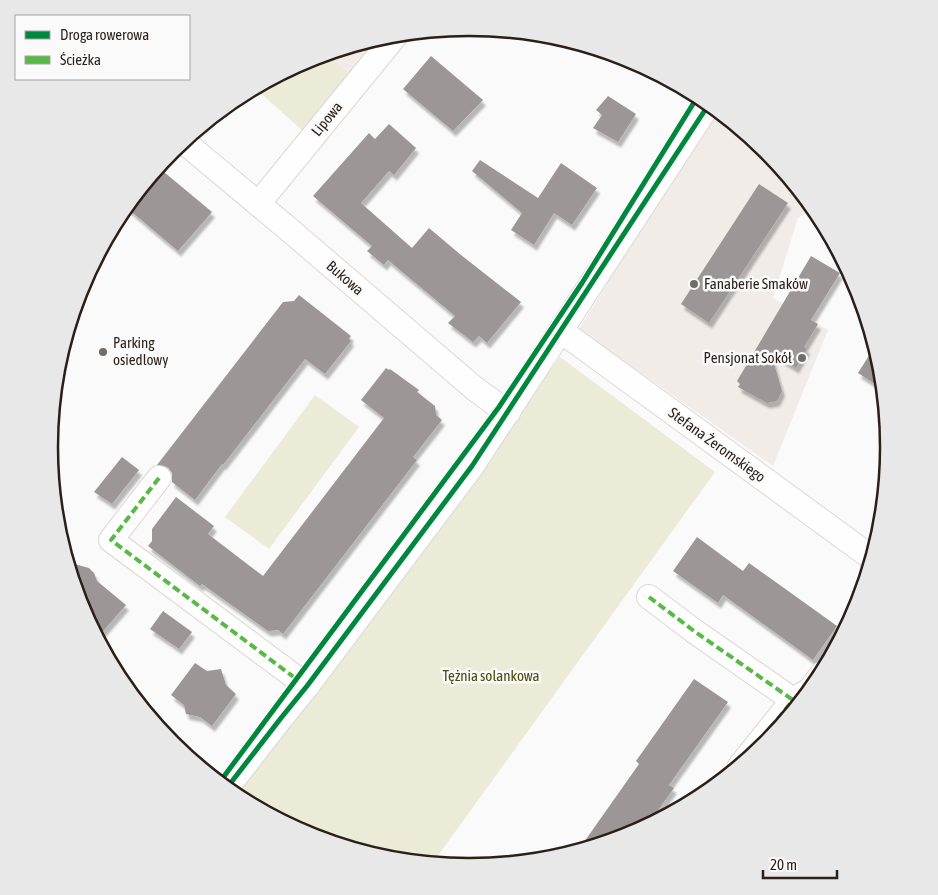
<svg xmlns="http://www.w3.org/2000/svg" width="938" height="895" font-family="'Asap Condensed',sans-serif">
<defs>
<filter id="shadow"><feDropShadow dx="3" dy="5.5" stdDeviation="1" flood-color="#0004"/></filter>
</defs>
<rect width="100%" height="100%" fill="#fafafa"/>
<g fill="#f2ece9">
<path d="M380 38 350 74 326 54Z"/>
<path d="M715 109 766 151 813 208 798 218 773 298 828 330 773 466 579 329Z"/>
</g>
<g fill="#ecebd8">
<path d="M326 54 350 74 303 131 255 88 309 59Z"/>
<path d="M560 357 715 472 432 864 387 859 308 835 263 811 244 796V786L249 776Z"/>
<path d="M315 395 359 427 269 549 225 517Z"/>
</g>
<g fill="#9d9696" filter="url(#shadow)">
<path d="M431 56 483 100 453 131 403 89Z"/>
<path d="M608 96 636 114 618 142 593 128 602 115 596 110Z"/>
<path d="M389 124 416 148 394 175 389 171 361 203 412 248 429 228 461 255 521 302 487 343 479 336 473 342 448 323 455 316 388 260 384 265 367 251 372 246 313 196 369 133 375 139Z"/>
<path d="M480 160 538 198 561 163 597 188 572 225 554 213 534 245 511 230 522 213 472 171Z"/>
<path d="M158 167 212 212 178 251 126 207Z"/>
<path d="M759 184 788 203 709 323 681 304Z"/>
<path d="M811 256 840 273 811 320 818 324 804 347 807 349 796 368 771 353 782 391 777 401 767 403 738 387 740 384 737 381Z"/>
<path d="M299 295 351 336 349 339 351 341 325 374 305 359 223 465 222 464 195 500 172 482V473L168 467 157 465 283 302 294 301Z"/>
<path d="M875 346 881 366 883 389 858 373Z"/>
<path d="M386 368 389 370 390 369 419 390 417 392 435 406 436 415 442 420 413 457 417 460 283 634 278 630 268 631 202 584 200 586 148 546 152 541V529L176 497 214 526 208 534 263 576 384 418 361 400Z"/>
<path d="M122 457 139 470 112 504 94 492Z"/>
<path d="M697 537 743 571 749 563 837 626 813 660 723 595 718 603 673 571Z"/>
<path d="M67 562 89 568 94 573 97 581 126 605 97 638 81 608Z"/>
<path d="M163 611 192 632 179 649 150 629Z"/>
<path d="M195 663 207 671 221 669 226 685 236 694 212 726 200 717 186 714 184 705 171 695Z"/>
<path d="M694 679 728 702 669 785 674 788 646 827 629 836 577 852 639 764 636 761Z"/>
</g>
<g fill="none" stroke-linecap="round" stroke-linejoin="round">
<defs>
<g id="street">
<path d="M183 141 286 227 474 388 508 413"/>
<path d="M258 204 396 35"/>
<path d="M561 331 872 558"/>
<path d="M159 478 111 540 307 686"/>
<path d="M649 597 694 631 793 700"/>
<path d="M740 766 793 700 810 690 822 674"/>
<path d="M226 789 281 718 307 686 472 466 709 104"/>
</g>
</defs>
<use href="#street" stroke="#ded7d4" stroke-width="26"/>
<use href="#street" stroke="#fefefe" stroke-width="24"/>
<g stroke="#58b947" stroke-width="4" stroke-dasharray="8 4" stroke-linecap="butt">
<path d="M159 478 111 540 299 681"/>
<path d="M649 597 694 631 793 700"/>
<path d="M740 766 793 700 810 690 822 674"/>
</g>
<defs>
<g id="cycleway">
<path d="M219 783 499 407 582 283 698 96"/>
<path d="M226 789 281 718 307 686 472 466 709 104"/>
</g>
</defs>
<use href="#cycleway" stroke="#fafafa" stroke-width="8"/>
<use href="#cycleway" stroke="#00873e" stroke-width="5"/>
</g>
<g fill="#736c67" stroke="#fafafa" stroke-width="2">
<circle cx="694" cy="284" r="5"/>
<circle cx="103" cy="352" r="5"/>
<circle cx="802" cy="358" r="5"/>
</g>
<g text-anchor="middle" stroke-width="5" stroke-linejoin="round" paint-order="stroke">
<g font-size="15" fill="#2b1f18" stroke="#fafafa">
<text transform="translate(327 119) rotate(-51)" y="5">Lipowa</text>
<text transform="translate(345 278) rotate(41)" y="5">Bukowa</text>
<text transform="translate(717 445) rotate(36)" y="5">Stefana Żeromskiego</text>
</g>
<g font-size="15" fill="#2b1f18" stroke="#fafafa" text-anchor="start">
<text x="704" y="289">Fanaberie Smaków</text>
<text x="113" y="348">Parking<tspan x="113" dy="17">osiedlowy</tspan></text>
<text x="792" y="363" text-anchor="end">Pensjonat Sokół</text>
</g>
<g font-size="15" fill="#4e4b0d" stroke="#fafafa">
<text x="491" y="681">Tężnia solankowa</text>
</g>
</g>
<path d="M0 0H938V895H0ZM58 447a411 411 0 1 1 822 0a411 411 0 1 1-822 0Z" fill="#e9e8e8" fill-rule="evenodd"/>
<path fill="none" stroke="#2b1f18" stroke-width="2.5" d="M58 447a411 411 0 1 1 822 0a411 411 0 1 1-822 0Z"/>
<rect x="15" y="15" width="175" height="65" fill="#fafafa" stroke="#a7a2a0"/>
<rect x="25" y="31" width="25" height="8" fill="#00873e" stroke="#a7a2a0"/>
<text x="60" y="40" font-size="15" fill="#2b1f18">Droga rowerowa</text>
<rect x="25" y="56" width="25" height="8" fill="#58b947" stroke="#a7a2a0"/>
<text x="60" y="65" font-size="15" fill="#2b1f18">Ścieżka</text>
<path d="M763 870v8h74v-8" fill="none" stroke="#2b1f18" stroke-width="2.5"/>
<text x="770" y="870" font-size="15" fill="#2b1f18" stroke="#fafafa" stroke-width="4" paint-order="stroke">20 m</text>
</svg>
